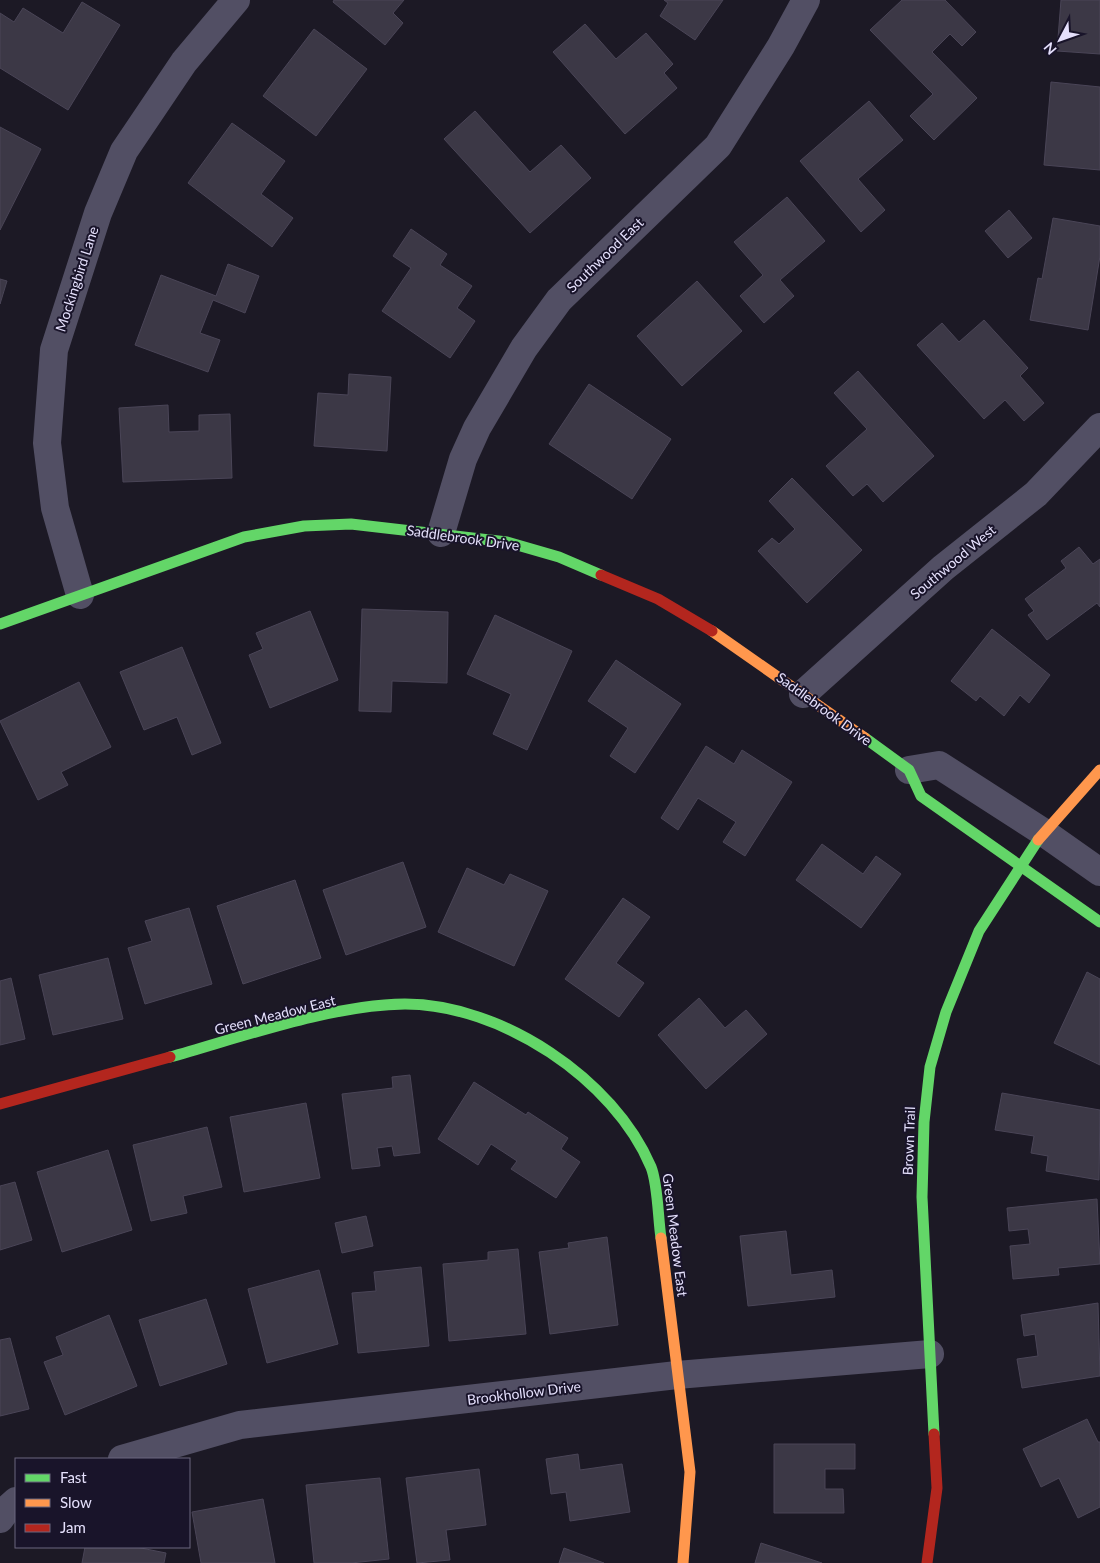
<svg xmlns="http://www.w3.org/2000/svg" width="1100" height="1563" font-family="Lato,sans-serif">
<rect width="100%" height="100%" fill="#1c1925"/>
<g fill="#3c3846" stroke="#4a4557">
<path d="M334 0H404L393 13 403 23 385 45 333 2Z"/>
<path d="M664 0H723L695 40 660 16 668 3Z"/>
<path d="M902 0H945L976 32 962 46 950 34 932 52 977 98 934 140 910 116 933 94 870 30Z"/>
<path d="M1061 0H1100V54L1057 51Z"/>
<path d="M82 2 120 25 68 110 0 68V13L14 22 23 8 63 33Z"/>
<path d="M585 24 616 59 646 33 673 64 664 73 677 88 625 134 553 52Z"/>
<path d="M314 29 367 69 316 136 263 96Z"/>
<path d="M1051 82 1100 87V170L1044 165Z"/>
<path d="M869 101 903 140 858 179 885 210 861 232 800 161Z"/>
<path d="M475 111 530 172 561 145 591 178 530 233 444 139Z"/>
<path d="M232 123 285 161 261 194 293 218 272 247 188 183Z"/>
<path d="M0 127 41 149 0 230Z"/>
<path d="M787 197 825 241 780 280 794 296 764 323 740 296 763 275 734 242Z"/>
<path d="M1009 210 1032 238 1008 258 985 231Z"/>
<path d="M1053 218 1100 226V256L1088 330 1030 320 1038 278 1042 279Z"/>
<path d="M411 229 447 254 440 265 472 286 457 308 475 321 450 358 382 311 411 268 393 256Z"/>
<path d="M228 264 259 276 245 313 213 300 200 333 220 340 208 372 135 345 161 275 216 296Z"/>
<path d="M0 279 7 281 0 304Z"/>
<path d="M697 281 742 331 682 386 637 336Z"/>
<path d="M984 320 1028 368 1020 376 1044 403 1024 421 1005 400 984 419 917 345 942 323 959 342Z"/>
<path d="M858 371 934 456 883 502 867 484 853 496 826 466 867 429 834 393Z"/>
<path d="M349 374 391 377 387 451 314 446 318 393 348 395Z"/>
<path d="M589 384 671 439 632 499 549 444Z"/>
<path d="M168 405 169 432 199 431V415L230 414 232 478 123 482 119 408Z"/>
<path d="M792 478 862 550 807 603 758 551 772 538 779 544 795 529 769 501Z"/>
<path d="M1079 547 1093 564 1100 559V607L1097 603 1047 640 1028 615 1034 611 1025 599 1066 568 1061 561Z"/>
<path d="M362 609 448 612 447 683 392 681 391 712 359 711Z"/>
<path d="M310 611 338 680 270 708 249 655 263 649 256 633Z"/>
<path d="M495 615 572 651 527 750 493 734 511 694 467 674Z"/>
<path d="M992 629 1050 675 1029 703 1020 695 1004 716 980 696 976 701 951 681Z"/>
<path d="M182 647 221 743 192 755 177 717 144 730 120 672Z"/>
<path d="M616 660 681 704 635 773 610 756 628 728 588 701Z"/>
<path d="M79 682 111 747 61 772 68 785 38 800 0 721Z"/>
<path d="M706 746 734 764 742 750 792 782 745 856 723 842 736 822 698 798 678 830 661 818Z"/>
<path d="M822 844 863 874 876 856 901 874 861 928 796 880Z"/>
<path d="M403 862 426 927 346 955 323 890Z"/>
<path d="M467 868 504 885 510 874 548 891 514 966 438 932Z"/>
<path d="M295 880 321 958 243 984 217 906Z"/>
<path d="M623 898 650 917 616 963 644 983 619 1017 565 979Z"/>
<path d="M189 908 212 984 145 1004 128 948 152 941 145 921Z"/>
<path d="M108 958 123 1019 53 1035 39 975Z"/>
<path d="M1087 972 1100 979V1065L1054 1043Z"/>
<path d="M11 978 25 1039 0 1045V981Z"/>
<path d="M699 998 725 1028 746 1010 767 1034 706 1089 658 1035Z"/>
<path d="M410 1075 420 1153 394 1156 392 1146 377 1148 380 1166 352 1169 342 1094 393 1088 392 1077Z"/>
<path d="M474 1082 526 1115 528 1112 568 1138 561 1149 580 1162 556 1198 511 1169 517 1161 491 1144 478 1165 438 1139Z"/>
<path d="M1002 1093 1100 1110 1099 1180 1046 1171 1048 1156 1031 1153 1034 1136 995 1130Z"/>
<path d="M306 1103 320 1178 244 1192 230 1117Z"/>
<path d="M207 1127 222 1187 183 1196 187 1213 151 1221 133 1145Z"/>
<path d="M108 1150 132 1230 62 1252 37 1172Z"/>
<path d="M15 1182 32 1240 0 1250V1186Z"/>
<path d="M1097 1199 1100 1264 1058 1268 1059 1275 1013 1279 1010 1246 1030 1244 1028 1229 1009 1231 1007 1208Z"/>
<path d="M366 1216 373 1246 342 1253 335 1223Z"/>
<path d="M786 1231 791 1275 832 1270 835 1297 748 1306 740 1236Z"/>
<path d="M607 1237 618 1325 550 1334 539 1252 569 1248 568 1243Z"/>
<path d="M518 1249 526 1334 449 1341 443 1264 488 1260V1252Z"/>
<path d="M421 1267 429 1346 358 1353 352 1293 376 1291 374 1272Z"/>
<path d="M319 1270 338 1344 267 1363 248 1289Z"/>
<path d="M206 1299 227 1364 160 1386 139 1320Z"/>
<path d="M1098 1303 1100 1376 1022 1388 1017 1359 1038 1356 1035 1334 1024 1336 1021 1315Z"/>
<path d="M109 1315 137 1386 65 1415 44 1362 63 1355 56 1337Z"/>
<path d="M10 1338 29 1409 0 1416V1340Z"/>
<path d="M1087 1419 1098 1442H1100V1507L1078 1518 1059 1478 1041 1487 1023 1449Z"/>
<path d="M774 1444H855V1469H825V1489H843L844 1513H774Z"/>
<path d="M578 1454 580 1470 622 1464 630 1512 570 1521 566 1492 551 1494 546 1459Z"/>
<path d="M479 1469 486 1525 446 1530 450 1560 417 1563 406 1478Z"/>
<path d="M380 1478 389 1559 351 1563H314L306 1485Z"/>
<path d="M263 1499 275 1563H201L192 1512Z"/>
<path d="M761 1543 822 1563H755Z"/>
<path d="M85 1547H136L166 1553 164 1563H82Z"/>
<path d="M564 1548 604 1563H559Z"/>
</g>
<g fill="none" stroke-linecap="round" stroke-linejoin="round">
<g stroke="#524f64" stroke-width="28">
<path d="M441 533 463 459 477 428 524 348 559 300 718 146 781 46 806 0"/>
<path d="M80 595 55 508 47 443 54 350 98 213 124 151 184 62 236 0"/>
<path d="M803 694 943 568 1036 494 1100 427"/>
<path d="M909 770 939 765 1043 832 1100 872"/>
<path d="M122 1459 240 1425 677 1375 930 1354"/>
<path d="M0 1519 8 1508 16 1501"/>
</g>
<g stroke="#63d668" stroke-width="11">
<path d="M0 624 244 537 304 526 351 524 507 542 559 557 601 575"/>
<path d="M865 738 909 770 921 796 1100 922"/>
<path d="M170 1057C242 1037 330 1005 405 1004 501 1004 614 1079 651 1167 658 1184 658 1219 661 1238"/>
<path d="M934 1434 922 1197 924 1122 930 1067 946 1012 979 931 1038 840"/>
</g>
<g stroke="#ff974d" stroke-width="11">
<path d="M712 631 865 738"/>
<path d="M1038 840 1100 770"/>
<path d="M661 1238 690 1472 683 1563"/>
</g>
<g stroke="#b3261e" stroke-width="11">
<path d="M601 575 658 599 712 631"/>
<path d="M0 1104 170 1057"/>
<path d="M927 1563 937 1488 934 1434"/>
</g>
</g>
<g text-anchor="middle" stroke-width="4" stroke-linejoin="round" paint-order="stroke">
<g font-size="14" fill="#e5e0fc" stroke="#19142a">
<text transform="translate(605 255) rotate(-44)" y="5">Southwood East</text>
<text transform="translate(77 279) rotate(-72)" y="5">Mockingbird Lane</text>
<text transform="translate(463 538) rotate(8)" y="5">Saddlebrook Drive</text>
<text transform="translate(953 562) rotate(-40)" y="5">Southwood West</text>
<text transform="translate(824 709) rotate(36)" y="5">Saddlebrook Drive</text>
<text transform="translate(275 1015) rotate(-14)" y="5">Green Meadow East</text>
<text transform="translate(909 1141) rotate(-88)" y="5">Brown Trail</text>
<text transform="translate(675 1235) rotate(83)" y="5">Green Meadow East</text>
<text transform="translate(524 1393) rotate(-7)" y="5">Brookhollow Drive</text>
</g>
</g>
<rect x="15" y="1458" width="175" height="90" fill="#19142a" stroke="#6b667e"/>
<rect x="25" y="1474" width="25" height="8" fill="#63d668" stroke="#6b667e"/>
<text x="60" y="1483" font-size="15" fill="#e5e0fc">Fast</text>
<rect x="25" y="1499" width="25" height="8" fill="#ff974d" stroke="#6b667e"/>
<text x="60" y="1508" font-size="15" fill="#e5e0fc">Slow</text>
<rect x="25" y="1524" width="25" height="8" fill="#b3261e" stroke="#6b667e"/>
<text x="60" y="1533" font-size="15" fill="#e5e0fc">Jam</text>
<g transform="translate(1060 40) rotate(229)" stroke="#19142a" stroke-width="4" paint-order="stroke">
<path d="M0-4L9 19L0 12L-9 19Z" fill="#e5e0fc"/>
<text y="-8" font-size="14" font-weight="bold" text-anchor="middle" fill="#e5e0fc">N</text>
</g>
</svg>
